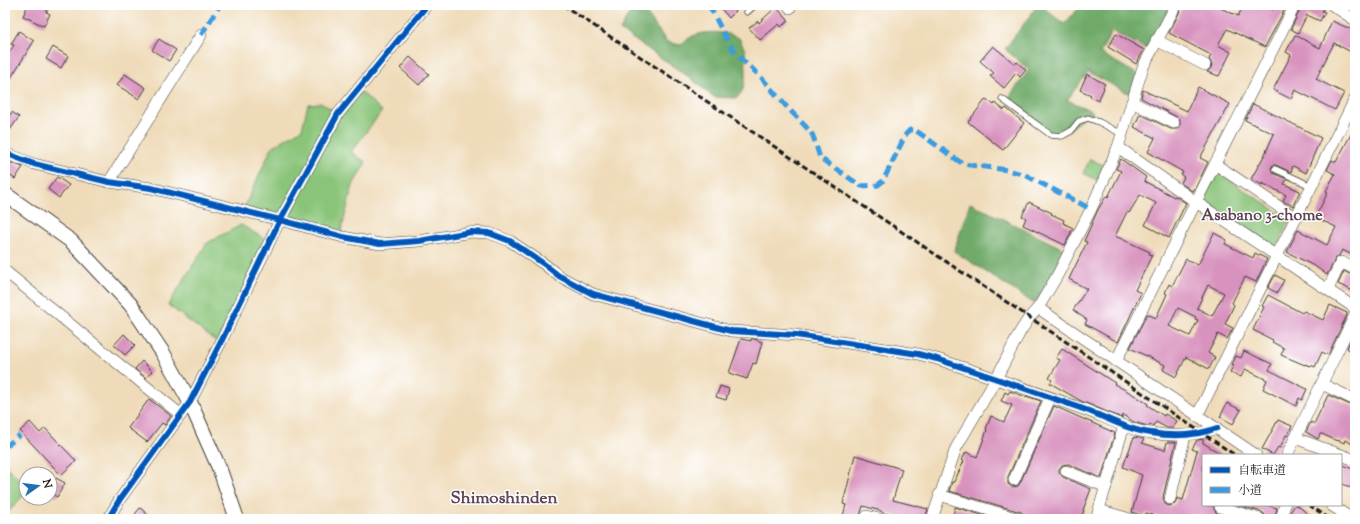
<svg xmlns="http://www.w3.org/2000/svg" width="1360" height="524" font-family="'Sorts Mill Goudy','Noto Serif JP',serif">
<rect width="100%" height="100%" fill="#fff"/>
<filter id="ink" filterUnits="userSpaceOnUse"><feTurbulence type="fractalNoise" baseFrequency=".025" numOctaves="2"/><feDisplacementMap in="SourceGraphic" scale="8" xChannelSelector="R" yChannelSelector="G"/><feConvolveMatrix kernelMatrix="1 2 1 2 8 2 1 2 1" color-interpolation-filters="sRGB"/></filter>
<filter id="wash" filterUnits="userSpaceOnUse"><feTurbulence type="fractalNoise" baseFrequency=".012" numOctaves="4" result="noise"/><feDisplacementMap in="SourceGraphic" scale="16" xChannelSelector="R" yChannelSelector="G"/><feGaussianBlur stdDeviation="0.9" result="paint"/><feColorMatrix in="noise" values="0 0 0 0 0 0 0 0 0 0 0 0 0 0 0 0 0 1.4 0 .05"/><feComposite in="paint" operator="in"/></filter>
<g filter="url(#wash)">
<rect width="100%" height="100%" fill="#efdbb9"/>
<g fill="#8ac479" stroke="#53704a">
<path d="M361 92 382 111 351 152 366 162 353 185 340 235 244 208 272 147 302 129 308 104 322 103 341 116Z"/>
<path d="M1090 159 1107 167 1100 182 1083 173Z"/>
<path d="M1217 172 1290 220 1277 246 1272 247 1206 202 1205 197Z"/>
<path d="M241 225 267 240 217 342 168 305 207 243Z"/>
<path d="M5 465 26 486V492L5 516Z"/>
</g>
<g fill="#6faa69" stroke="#466342">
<path d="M634 5H639L643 9 667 42 680 45C684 42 689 38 693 36 707 30 727 32 739 38L745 50 746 72 743 90 737 98 714 97 689 77 620 30Z"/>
<path d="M1038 5H1040L1064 24 1082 5H1171L1147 49 1112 31 1100 53 1137 74 1130 94 1088 72 1067 100 1092 111 1093 113 1092 115 1085 116 1067 132 1061 135 1051 134 1009 97 1029 70 1005 49Z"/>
<path d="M970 203 1066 250 1035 304 954 251Z"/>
</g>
<g id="blocks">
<g fill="#d892be" fill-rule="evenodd">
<path d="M28 5H50L46 12 50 14 44 26 23 16Z"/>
<path d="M718 5H741L735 10 736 11 729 18Z"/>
<path d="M1183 5H1214L1238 16 1244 5H1263L1273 10 1275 5H1287L1265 47 1227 29 1218 45 1231 52 1219 76 1207 72 1211 68 1212 64 1209 59 1211 55 1169 33Z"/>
<path d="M1302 5H1318L1324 8 1322 11 1325 12 1320 21 1307 15 1298 33 1291 29Z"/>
<path d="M776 7 788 20 781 27 779 24 760 40 749 28 758 21 759 23Z"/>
<path d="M1332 21 1355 31V54L1334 43 1316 79 1344 93 1335 110 1295 90 1291 99 1273 90 1291 55 1286 52 1295 35 1320 48Z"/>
<path d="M19 31 34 41 5 87V59L14 45 11 44Z"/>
<path d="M1116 34 1144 50 1136 64 1108 47Z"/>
<path d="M159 39 176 50 169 61 152 50Z"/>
<path d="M993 46 1015 64 1017 62 1026 70 1020 77 1016 73 1004 88 990 76 994 73 980 61Z"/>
<path d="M53 47 68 56 61 68 46 59Z"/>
<path d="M410 57 429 74 419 85 400 68Z"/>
<path d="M125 74 146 88 139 99 117 85Z"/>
<path d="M1087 74 1105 84 1103 87 1104 88 1098 101 1090 97 1091 95 1080 90Z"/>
<path d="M1198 87 1230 104 1200 158 1208 162 1195 189 1194 188 1192 191 1181 183 1184 177 1181 175 1183 172 1148 152 1155 138 1134 127 1140 114 1171 129H1178L1180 126V120L1177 117 1141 98 1143 90 1187 111Z"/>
<path d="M986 99 994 105 995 103 1004 110 1006 108 1024 123 1003 150 968 122Z"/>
<path d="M1253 104 1321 138 1306 173 1293 166 1291 172 1276 165H1273L1271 168 1273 173 1287 179 1284 184 1300 191 1293 206 1283 201 1286 195 1262 183V185L1251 179 1265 154 1274 134 1245 120Z"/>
<path d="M12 112 19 117 5 137V122Z"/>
<path d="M1355 127V256L1342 250 1339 256 1335 259 1327 275 1316 267 1287 252 1298 230 1327 245 1336 227 1321 220 1323 217 1317 214 1328 192 1326 191 1335 174 1327 170 1332 160 1336 162Z"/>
<path d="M1121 159 1146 177 1144 181 1174 197 1175 196 1186 203 1169 238 1145 225 1156 203 1140 195 1129 213 1127 212 1115 236 1150 252 1149 254 1152 255 1135 290 1141 293 1118 342 1085 324 1087 320 1073 310 1087 289 1069 279 1087 242 1084 241 1098 210 1106 196 1108 197 1121 171 1116 169Z"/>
<path d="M6 161 23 167 15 179 5 172V163Z"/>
<path d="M57 177 69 185 59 198 48 189Z"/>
<path d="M1029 202 1052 213 1051 214 1064 220 1063 223 1073 228 1065 245 1023 225 1026 218 1022 216Z"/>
<path d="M1214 233 1227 240 1225 244 1253 258 1255 253 1267 259 1256 282 1245 277 1232 303 1234 305 1225 324 1233 328 1227 339 1218 334 1208 353 1215 357 1209 369 1186 357 1176 377 1163 370 1165 365 1130 348 1147 314 1156 318 1167 294 1165 293 1169 284 1172 286 1186 259 1198 265ZM1208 285 1224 293 1212 316 1197 308ZM1178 308 1196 317 1195 319 1198 320 1190 336 1169 326Z"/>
<path d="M1344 271 1355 277V292L1338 284Z"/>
<path d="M1275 275 1284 280 1277 293 1268 288Z"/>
<path d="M1268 295 1302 313 1304 311 1323 320 1330 305 1347 313V315L1328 355 1322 352 1315 367 1311 365 1310 366 1305 364V365L1281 355 1284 348 1272 342 1273 340 1253 330 1264 307 1262 306Z"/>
<path d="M124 334 135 345 125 355 114 345Z"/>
<path d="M1352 336 1355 338V355L1347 348Z"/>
<path d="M741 339 751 341V339H754L762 342 756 364 753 363 747 379 729 373Z"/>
<path d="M1062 349 1115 383 1114 384 1131 393 1148 404 1147 405 1164 416 1165 414 1177 421 1173 428H1167L1156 422 1153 426 1150 424 1149 426 1144 425 1134 422 1123 415 1122 418 1081 401 1050 383 1052 380 1049 378 1060 360 1056 358Z"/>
<path d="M1244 351 1272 364 1269 370 1307 389 1302 400 1299 398 1296 406 1263 389 1267 380 1245 369 1241 377 1230 372 1234 365 1232 364 1236 356 1241 358Z"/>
<path d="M142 361 152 371 146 378 135 369Z"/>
<path d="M720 386 729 389 726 400 716 397Z"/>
<path d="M1010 391 1026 397V396L1041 401 1008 477V484L1012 487 1018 486 1020 483 1054 406 1115 433 1101 478 1068 464 1062 465 1059 469V472L1063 477 1091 489 1083 510H1084L1081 519H1026L1024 515 1021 512 949 491 952 482H954L964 461 962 460 966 452 977 457 987 430 986 429 991 416 1004 422 1012 405 1001 401 1005 392 1008 394Z"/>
<path d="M1328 395 1355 407V445L1345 440 1344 443 1338 440 1337 441 1322 434H1320L1318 439 1306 432 1311 422 1314 424Z"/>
<path d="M149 399 171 416 165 425 162 423 147 442 128 428Z"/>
<path d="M1227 403 1241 410 1233 424 1220 417Z"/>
<path d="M1278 420 1292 426 1287 436 1286 435 1280 448 1278 447 1273 455 1262 449Z"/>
<path d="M30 422 40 433 45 428 76 461 61 475 20 431Z"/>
<path d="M1134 437 1144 439 1142 443 1165 450 1167 442H1176L1163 497 1165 504 1169 506 1175 504 1177 498 1183 500 1197 451 1192 449 1197 440 1203 439V443L1223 455H1203V505L1213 506 1215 511 1218 514 1236 519H1167L1146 513 1145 517 1132 512 1142 475 1123 467Z"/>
<path d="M855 455 902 469 893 500 928 509 925 519H900L895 518 896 516 883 513 881 511 863 506 859 519H842L846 505 843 504Z"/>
<path d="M1341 464 1355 470V490L1341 483Z"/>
<path d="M56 478 65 483 57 497 50 493V490Z"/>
<path d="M1238 505H1266L1277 508 1274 519H1267L1265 515 1262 512Z"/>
<path d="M1295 505H1297L1314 519H1288L1291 511Z"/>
<path d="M955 507 995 519H952Z"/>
<path d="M140 508 153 519H131Z"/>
</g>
</g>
</g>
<g filter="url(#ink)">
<use href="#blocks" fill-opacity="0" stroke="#3c3934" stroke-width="1"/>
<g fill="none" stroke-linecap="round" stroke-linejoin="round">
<defs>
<g id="service">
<path d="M747 12 755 5"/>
<path d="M1002 99 1051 135 1062 136 1071 131 1079 121 1088 118 1099 122 1122 134"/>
<path d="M1275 169 1311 186"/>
</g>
<g id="minor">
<path d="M788 5 790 8"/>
<path d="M1332 5 1355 20"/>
<path d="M1156 40 1205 65"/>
<path d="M1132 102 1174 123"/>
<path d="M1118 147 1196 202 1355 308"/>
<path d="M5 153 34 164 109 182 151 188 280 220 343 237 380 244 419 241 471 232 489 233 510 241 544 264 559 276 593 294 731 331 796 335 918 354 937 359C986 375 1036 392 1086 410 1107 418 1128 430 1151 433 1173 437 1196 436 1217 428"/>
<path d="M1215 164 1296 218"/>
<path d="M109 182 201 35"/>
<path d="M5 271 181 415"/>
<path d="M1328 289 1341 262 1355 269"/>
<path d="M1038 308 1256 455"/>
<path d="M1116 361 1295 5"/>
<path d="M1322 384 1355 400"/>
<path d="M1197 416 1355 99"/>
<path d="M1295 438 1355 460"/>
<path d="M1287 455 1355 315"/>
<path d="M1066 471 1106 487"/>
<path d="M1014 480 1050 398"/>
<path d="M939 495 1019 519"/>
<path d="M1170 499 1185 436"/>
<path d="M1331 505 1352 519"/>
<path d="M1220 507 1260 519"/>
<path d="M1099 510 1130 519"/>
<path d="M108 519 120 499 190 402 221 342 280 220 338 114 427 5"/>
<path d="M867 519V516L879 519"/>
<path d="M932 519 956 448 996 379 1020 332 1029 318 1038 308 1057 276 1091 209 1118 147 1143 67 1176 5"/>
<path d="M1096 519 1124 426"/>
<path d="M1281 519 1285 505"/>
</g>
<path id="tertiary" d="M5 194 71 241 131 305 163 353 190 402 220 470 237 519"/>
</defs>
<use href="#service" stroke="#3c3934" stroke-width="7"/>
<use href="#minor" stroke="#3c3934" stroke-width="12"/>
<use href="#tertiary" stroke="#3c3934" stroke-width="16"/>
<use href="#service" stroke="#fff" stroke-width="5.5"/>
<use href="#minor" stroke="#fff" stroke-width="11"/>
<use href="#tertiary" stroke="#fff" stroke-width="14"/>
<g stroke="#1c1c1c" stroke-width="3" stroke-dasharray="6 3" stroke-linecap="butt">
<path d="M563 5 1235 455"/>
<path d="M1309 505 1330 519"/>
</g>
<g stroke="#3c9bdf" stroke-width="5" stroke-dasharray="10 5" stroke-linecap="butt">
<path d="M709 5 728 42 739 57 759 75 786 106 810 131 813 136 820 158 861 186 878 185 883 181 906 134 910 130H915L963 164 1008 170 1025 175 1091 209"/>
<path d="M201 35 220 5"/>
<path d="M5 447 20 435"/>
</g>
<defs>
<g id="cycleway">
<path d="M5 153 34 164 109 182 151 188 280 220 343 237 380 244 419 241 471 232 489 233 510 241 544 264 559 276 593 294 731 331 796 335 918 354 937 359C986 375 1036 392 1086 410 1107 418 1128 430 1151 433 1173 437 1196 436 1217 428"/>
<path d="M108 519 120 499 190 402 221 342 280 220 338 114 427 5"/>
</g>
</defs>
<use href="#cycleway" stroke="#fff" stroke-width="8"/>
<use href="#cycleway" stroke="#0057b8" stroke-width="6"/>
</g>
</g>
<g text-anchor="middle" stroke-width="3" stroke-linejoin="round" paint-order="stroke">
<g font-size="16" font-weight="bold" fill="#5e4555" stroke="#fff">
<text x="1262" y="220">Asabano 3-chome</text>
</g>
<g font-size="17" font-weight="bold" fill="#5e4555" stroke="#fff">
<text x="504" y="503">Shimoshinden</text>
</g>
</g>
<rect width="1360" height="524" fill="none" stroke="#fff" stroke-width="20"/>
<rect x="1202" y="454" width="140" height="52" fill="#ffffff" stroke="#a4a4a4"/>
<rect x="1210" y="467" width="20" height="6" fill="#0057b8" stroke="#a4a4a4"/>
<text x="1238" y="474" font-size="12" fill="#1c1c1c">自転車道</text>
<rect x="1210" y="487" width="20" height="6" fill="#3c9bdf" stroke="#a4a4a4"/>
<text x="1238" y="494" font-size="12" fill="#1c1c1c">小道</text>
<g transform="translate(38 486) rotate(76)"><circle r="19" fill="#ffffff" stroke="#a4a4a4"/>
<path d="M0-3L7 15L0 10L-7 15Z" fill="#1f6fb2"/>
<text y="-6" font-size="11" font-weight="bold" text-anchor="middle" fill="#1c1c1c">N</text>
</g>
</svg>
